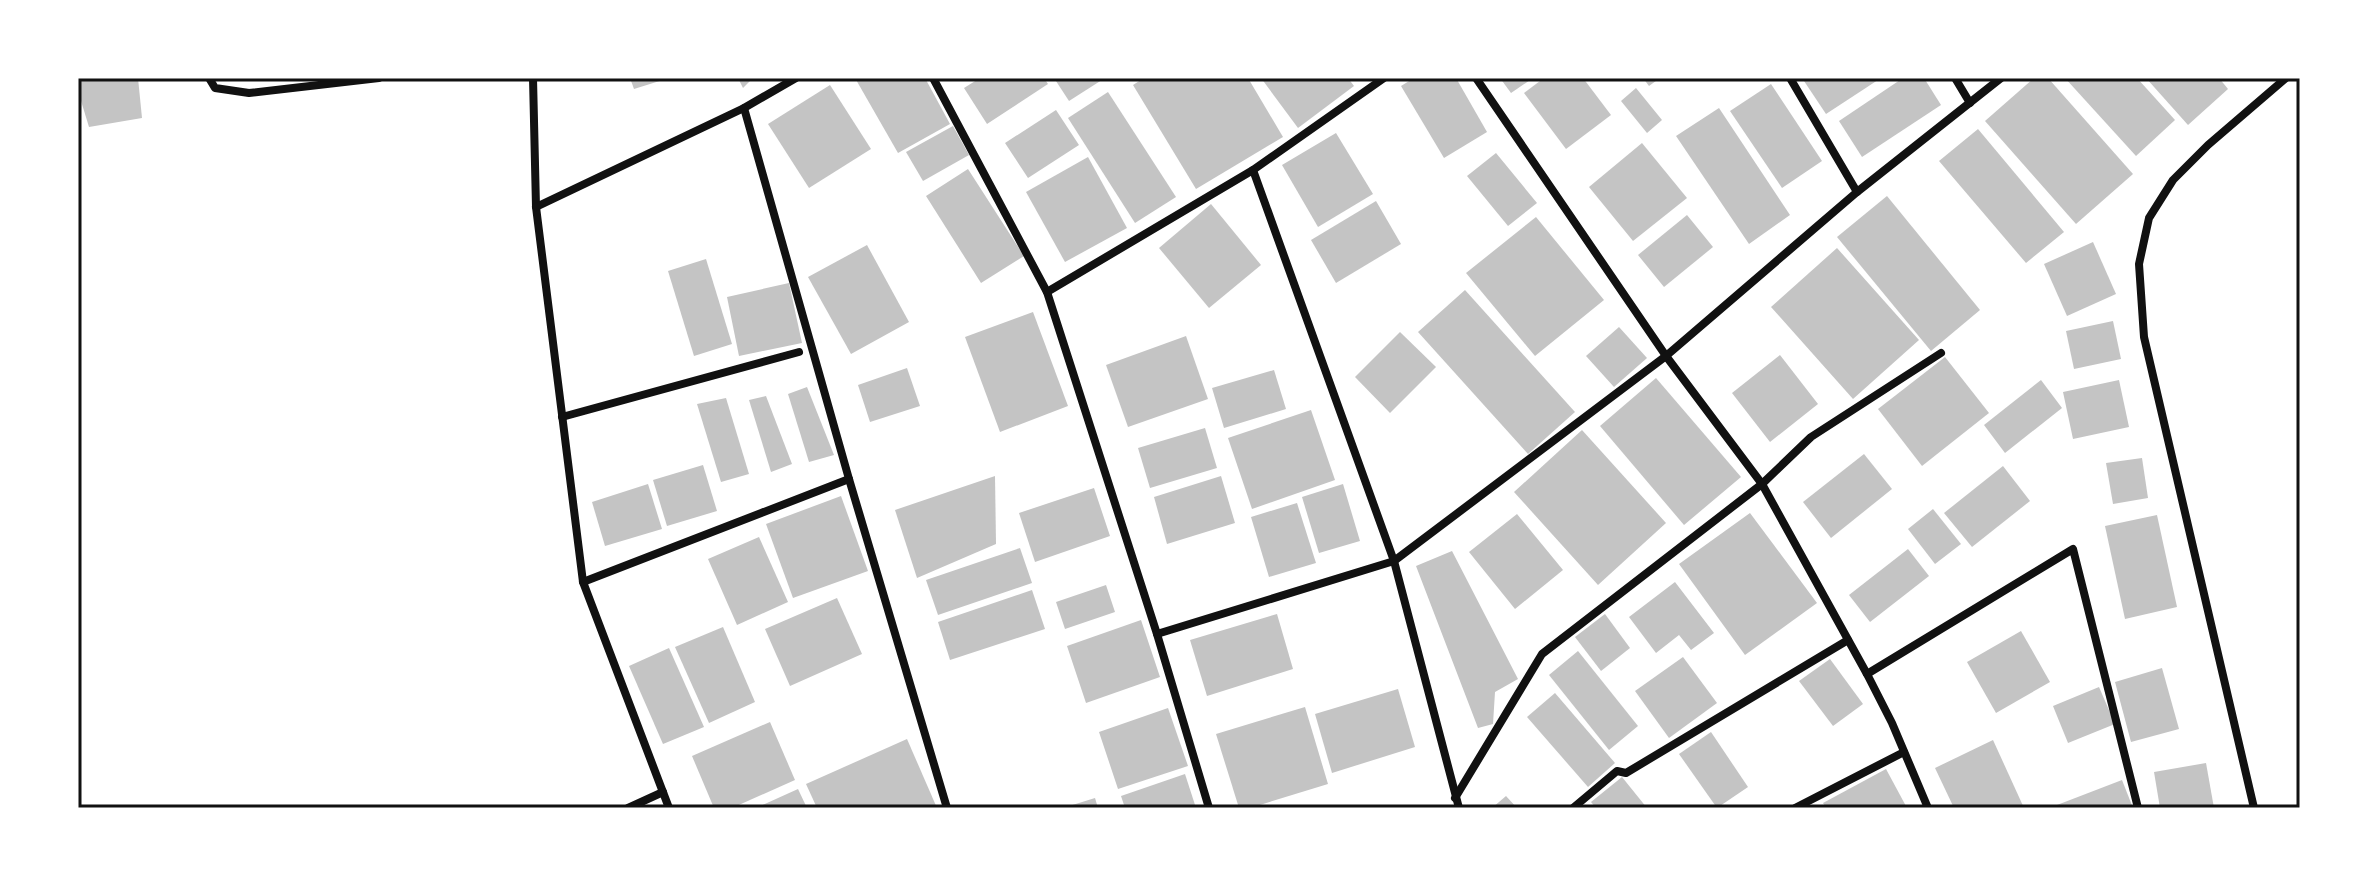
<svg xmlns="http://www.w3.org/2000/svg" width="2378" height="886" font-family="'Roboto Condensed',sans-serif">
<rect width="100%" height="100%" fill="#fff"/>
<g fill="#c4c4c4">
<path d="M78 78H138L142 118 89 127 78 91Z"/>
<path d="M630 78H666V79L634 89Z"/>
<path d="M738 78H753L743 88Z"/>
<path d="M855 78H925L950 124 898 153Z"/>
<path d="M980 78H1044L1048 84 987 124 964 88Z"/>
<path d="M1054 78H1105L1069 101Z"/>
<path d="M1144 78H1248L1283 137 1196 189 1133 85Z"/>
<path d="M1261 78H1348L1354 86 1298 128Z"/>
<path d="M1414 78H1456L1487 132 1444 158 1401 86Z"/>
<path d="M1500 78H1533L1511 93Z"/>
<path d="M1544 78H1583L1611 115 1566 149 1524 93Z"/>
<path d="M1643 78H1660L1649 86Z"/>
<path d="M1802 78H1881L1826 114Z"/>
<path d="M1903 78H1924L1941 105 1862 157 1839 121Z"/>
<path d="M2034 78H2048L2133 174 2076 224 1985 121Z"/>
<path d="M2065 78H2137L2175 120 2136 156Z"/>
<path d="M2146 78H2219L2228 89 2188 125Z"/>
<path d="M1771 84 1822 161 1782 188 1730 111Z"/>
<path d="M830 85 871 149 809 188 768 124Z"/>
<path d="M1636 88 1662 120 1647 133 1621 101Z"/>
<path d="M1108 92 1176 197 1135 223 1068 118Z"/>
<path d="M1719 108 1790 215 1749 244 1676 136Z"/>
<path d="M1056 110 1079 145 1028 178 1005 143Z"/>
<path d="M953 126 969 155 923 181 906 152Z"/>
<path d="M1978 129 2064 232 2026 263 1939 161Z"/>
<path d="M1336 133 1373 194 1318 227 1282 165Z"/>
<path d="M1642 143 1687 198 1633 241 1589 187Z"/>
<path d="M1496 153 1537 203 1508 226 1467 176Z"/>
<path d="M1088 157 1127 228 1065 262 1026 192Z"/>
<path d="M968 169 1024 256 981 283 926 196Z"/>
<path d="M1887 196 1980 310 1931 351 1837 237Z"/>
<path d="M1376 201 1401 244 1336 283 1311 240Z"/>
<path d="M1211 204 1261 265 1209 308 1159 248Z"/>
<path d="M1687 215 1713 247 1664 287 1638 255Z"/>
<path d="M1536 217 1604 300 1535 356 1466 273Z"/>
<path d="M2093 242 2116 294 2067 316 2044 264Z"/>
<path d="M867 245 909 322 851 354 808 277Z"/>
<path d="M1837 248 1919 340 1853 399 1771 307Z"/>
<path d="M706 259 732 344 694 356 668 271Z"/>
<path d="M789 283 802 343 739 356 727 297Z"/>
<path d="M1465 290 1575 412 1528 454 1418 332Z"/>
<path d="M1033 312 1068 406 1000 432 965 337Z"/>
<path d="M2113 321 2121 359 2074 369 2066 331Z"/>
<path d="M1619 327 1647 358 1614 387 1586 356Z"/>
<path d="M1400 332 1436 367 1390 413 1355 377Z"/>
<path d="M1186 336 1208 399 1128 427 1106 365Z"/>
<path d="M1780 355 1818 404 1770 442 1732 393Z"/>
<path d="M1945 357 1989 413 1922 466 1878 409Z"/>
<path d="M907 368 920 406 870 422 858 385Z"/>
<path d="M1274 370 1286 409 1224 428 1212 388Z"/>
<path d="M1656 378 1741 477 1684 525 1600 426Z"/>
<path d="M2041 380 2062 408 2005 453 1984 425Z"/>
<path d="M2119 380 2129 427 2073 439 2063 392Z"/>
<path d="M807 387 834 455 809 462 788 394Z"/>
<path d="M766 396 792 464 771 472 749 400Z"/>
<path d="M726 398 749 474 721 482 697 404Z"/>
<path d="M1311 410 1335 480 1252 509 1228 438Z"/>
<path d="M1205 428 1217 468 1150 488 1138 448Z"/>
<path d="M1582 430 1666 523 1598 585 1514 492Z"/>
<path d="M1864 454 1892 489 1831 538 1803 502Z"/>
<path d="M2142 458 2148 498 2113 504 2106 463Z"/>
<path d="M703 465 717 511 667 526 653 480Z"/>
<path d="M2003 466 2030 501 1972 547 1944 513Z"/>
<path d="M995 476 996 544 917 578 895 510Z"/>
<path d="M1221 476 1235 523 1167 544 1154 497Z"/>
<path d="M648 484 662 529 605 546 592 502Z"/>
<path d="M1343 484 1360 541 1319 553 1302 497Z"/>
<path d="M1094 488 1110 536 1035 562 1019 513Z"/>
<path d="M841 496 868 571 793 598 766 524Z"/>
<path d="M1297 503 1316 563 1269 577 1251 517Z"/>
<path d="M1933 509 1961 544 1935 564 1908 529Z"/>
<path d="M1750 513 1817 603 1745 655 1679 564Z"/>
<path d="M1517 514 1563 570 1515 609 1469 552Z"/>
<path d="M2157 515 2177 607 2125 619 2105 526Z"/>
<path d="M759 537 788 602 737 625 708 559Z"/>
<path d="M1020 548 1032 583 938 615 926 580Z"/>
<path d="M1908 549 1929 576 1870 622 1849 595Z"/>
<path d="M1452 551 1518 679 1495 692 1493 724 1478 728 1416 566Z"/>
<path d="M1675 582 1714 633 1691 650 1679 635 1656 653 1629 617Z"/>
<path d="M1106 585 1115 612 1065 629 1056 602Z"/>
<path d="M1032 590 1045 629 950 660 938 622Z"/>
<path d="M837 598 862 654 790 686 765 629Z"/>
<path d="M1277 614 1293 669 1207 696 1190 640Z"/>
<path d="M1605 614 1630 648 1601 671 1575 637Z"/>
<path d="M1141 620 1160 677 1086 703 1067 646Z"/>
<path d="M723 627 755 702 709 723 675 647Z"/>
<path d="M2021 631 2050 682 1996 713 1967 662Z"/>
<path d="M669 648 704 727 663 744 629 666Z"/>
<path d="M1578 651 1638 726 1609 750 1549 675Z"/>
<path d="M1683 657 1717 703 1669 738 1635 691Z"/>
<path d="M1830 659 1863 704 1833 726 1799 681Z"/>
<path d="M2162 668 2179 729 2131 742 2115 682Z"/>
<path d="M2099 687 2115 724 2068 743 2053 706Z"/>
<path d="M1398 689 1415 747 1332 773 1315 714Z"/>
<path d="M1555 693 1615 763 1588 787 1527 717Z"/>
<path d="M1305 707 1328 784 1250 808H1239L1216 734Z"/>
<path d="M1168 708 1188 766 1118 789 1099 732Z"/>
<path d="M770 722 795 780 732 808H714L692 756Z"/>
<path d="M1711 732 1748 787 1717 808 1679 754Z"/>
<path d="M907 739 937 808H817L806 784Z"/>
<path d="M1993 740 2024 808H1954L1935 768Z"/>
<path d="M2206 763 2214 808H2160L2154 772Z"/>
<path d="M1886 769 1907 808H1826L1823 803Z"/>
<path d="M1185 774 1196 808H1125L1121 796Z"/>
<path d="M1622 777 1647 808H1596L1591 802Z"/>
<path d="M2122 780 2133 808H2058L2057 805Z"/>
<path d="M798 789 807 808H756Z"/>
<path d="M1506 796 1517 808H1492Z"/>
<path d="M1095 798 1098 808H1066V807Z"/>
</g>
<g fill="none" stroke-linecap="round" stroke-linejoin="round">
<g stroke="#111" stroke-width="8">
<path d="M209 78 215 88 249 93 379 78"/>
<path d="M533 78 536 207 583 582 669 808"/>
<path d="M933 78 1047 292 1157 634 1209 808"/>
<path d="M1476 78 1666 356 1762 484 1867 674 1892 723 1928 808"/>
<path d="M1790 78 1857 192"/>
<path d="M1955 78 1970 103"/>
<path d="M744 108 849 479 947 808"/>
<path d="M1253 170 1394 561 1459 808"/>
<path d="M536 207 744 108 796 78"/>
<path d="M1047 292 1253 170 1384 78"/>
<path d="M562 417 799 352"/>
<path d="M583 582 849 479"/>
<path d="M1157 634 1394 561 1666 356 1857 192 2001 78"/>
<path d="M1867 674 2073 549 2138 808"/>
<path d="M1455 798 1542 654 1762 484 1811 437 1941 353"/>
<path d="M628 808 663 792"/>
<path d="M1573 808 1617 771 1626 773 1848 640"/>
<path d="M1795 808 1904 752"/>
<path d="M2254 808 2144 337 2139 264 2149 218 2173 180 2208 145 2286 78"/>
</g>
</g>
<rect width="2378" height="886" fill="none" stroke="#ffffff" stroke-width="160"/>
<rect x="80" y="80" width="2218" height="726" fill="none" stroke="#111" stroke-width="3"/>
</svg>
